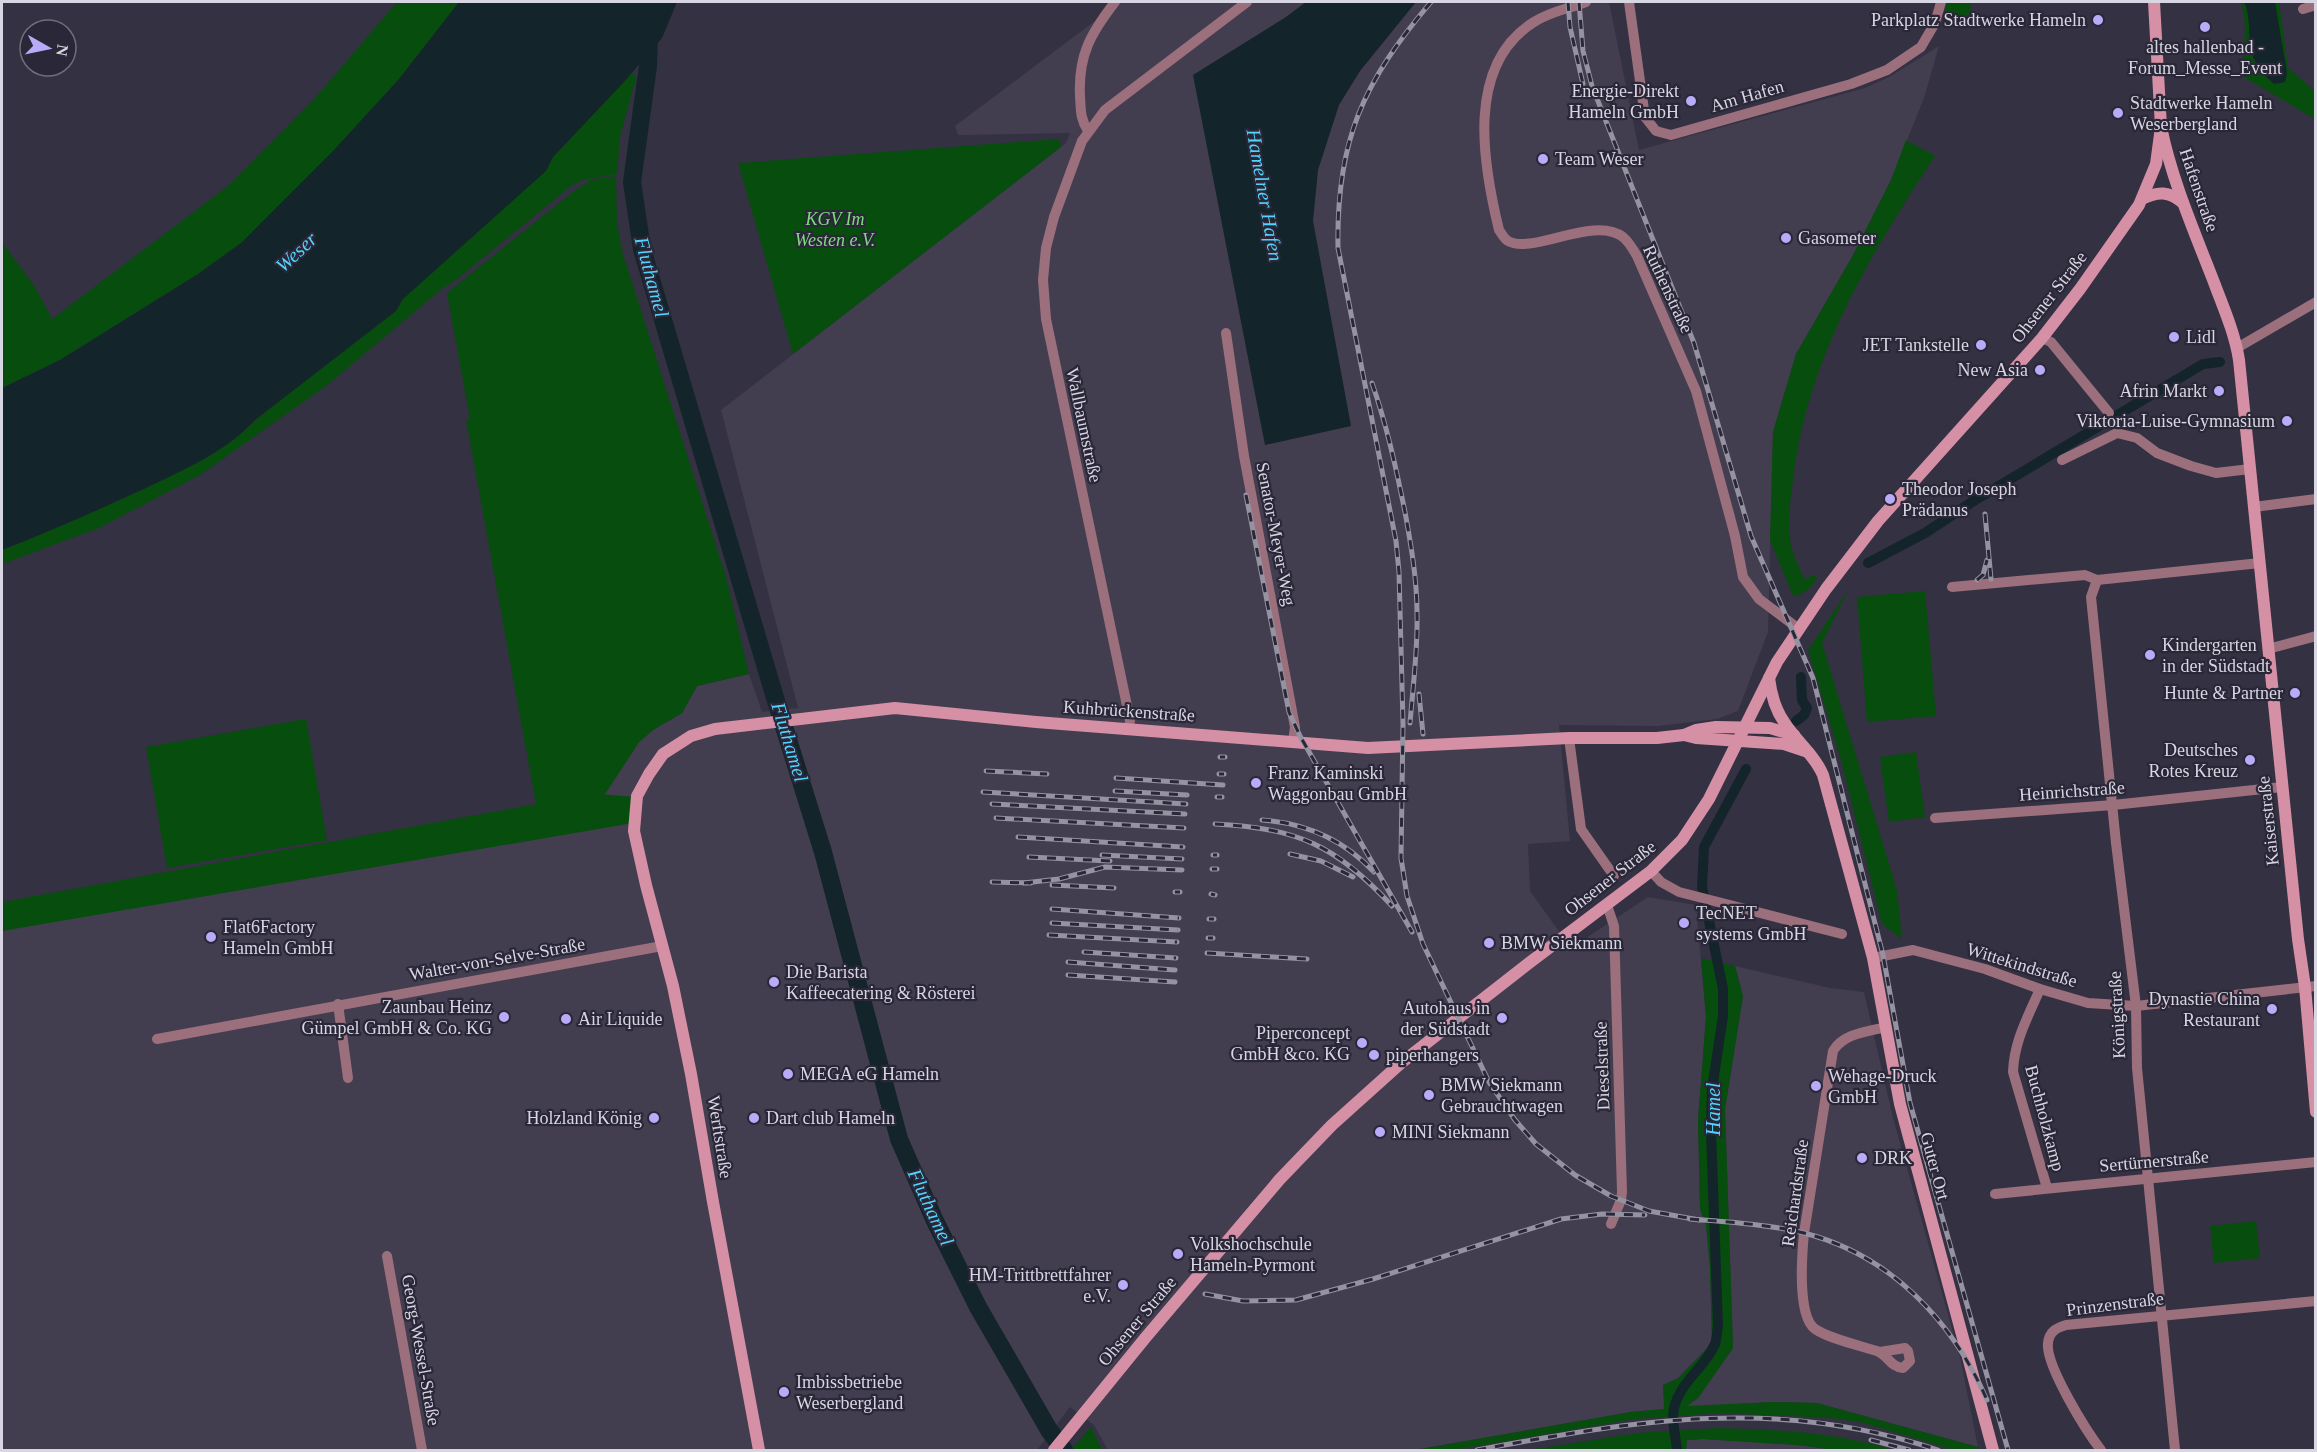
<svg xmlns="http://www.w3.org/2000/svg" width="2317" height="1452" font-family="Georgia,serif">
<rect width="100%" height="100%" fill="#343142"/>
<g fill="#423e4f">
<path d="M1120 2H1609L1639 150 1865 88 1891 76 1939 46 1924 98 1891 180 1852 257 1796 354 1773 432 1768 632 1738 711 1717 719 1658 726 1559 725 1570 841 1528 844 1530 891 1571 948 1648 897 1696 905 1706 1017 1698 1120 1700 1209 1706 1225 1710 1267 1712 1339 1708 1347 1678 1378 1663 1385 1665 1409 1631 1412 1414 1450H1108L1094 1425 1070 1407 1037 1450H2V910L605 794 639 742 653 730 682 713 697 686 749 674 762 712 798 708 721 410 1066 143 1070 133 958 135 955 126Z"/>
<path d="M1735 966 1830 988 1864 992 1893 1118 1960 1357 1978 1447 1817 1403 1773 1402 1686 1407 1698 1398 1733 1348 1725 1109 1743 996Z"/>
<path d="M1703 1439 1797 1445 1836 1450H1686L1687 1440Z"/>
</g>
<g fill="#074d0e">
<path d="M397 2H459L399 79 334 150 241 243 198 274 60 360 2 388V242L35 287 52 319 228 186 316 97Z"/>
<path d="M1947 2H1971L1969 21 1952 24 1943 20Z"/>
<path d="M2241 2H2279L2288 68 2315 91V119L2242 76C2242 52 2249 25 2241 2Z"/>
<path d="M634 73 636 78 620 136 617 174 583 180 572 185 456 280 443 288 326 386 200 475 99 528 2 564V550C51 531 98 510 146 488 185 469 226 452 255 420L395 311 402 299 545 171 553 157 631 74Z"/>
<path d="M1059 139 1061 147 793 354 738 163Z"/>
<path d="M1906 140 1935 156C1870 254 1806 361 1793 481 1790 502 1787 523 1791 545 1793 556 1800 568 1804 579L1814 575 1817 579C1810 588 1805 594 1793 596L1770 540 1773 432 1796 354 1852 257 1891 180Z"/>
<path d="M616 176 617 222 622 251 726 577 749 674 697 686 682 713 653 730 639 742 605 794H600L636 797 633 823 2 931V902L536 804 466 420 470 419 447 293 574 191 591 180Z"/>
<path d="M1849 589 1822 643 1897 890 1902 939 1882 924 1841 760 1808 650Z"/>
<path d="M1925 591 1936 716 1867 722 1857 597Z"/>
<path d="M306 719 327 840 167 868 146 747Z"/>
<path d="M1916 752 1925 817 1889 822 1880 757Z"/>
<path d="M1701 958 1735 966 1743 996 1725 1109 1733 1348 1698 1398 1687 1406 1773 1402 1817 1403 1978 1447 1979 1450H1954L1860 1422 1831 1418 1720 1413 1635 1419 1454 1450H1414L1631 1412 1664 1409 1663 1385 1679 1378 1708 1347 1712 1339 1710 1267 1706 1225 1700 1209 1698 1120 1706 1017Z"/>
<path d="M2256 1221 2260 1258 2214 1263 2210 1226Z"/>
<path d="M1091 1427 1102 1450H1071Z"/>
<path d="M1719 1428C1778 1430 1836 1432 1893 1450H1836L1797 1445 1703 1439 1687 1440 1686 1450H1529L1637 1433Z"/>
</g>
<g fill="#13242a">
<path d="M459 2H677L662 38 623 83 553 157 546 171 403 299 396 311 255 420C226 452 185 469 146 488 98 510 51 531 2 550V388L60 360 198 274 241 243 334 150 399 79Z"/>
<path d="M1306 2H1416L1360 71 1339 105 1318 170 1313 221 1351 426 1265 445 1193 75 1286 17Z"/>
<path d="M2244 2H2275L2287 73 2285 82 2274 84C2252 64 2250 54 2249 25 2248 16 2248 10 2244 2Z"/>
</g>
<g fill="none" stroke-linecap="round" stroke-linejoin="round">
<g stroke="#13242a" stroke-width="10">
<path d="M1868 563 1925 533 1972 502 2203 364 2220 362"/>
<path d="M1796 721 1804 715 1807 708 1802 700 1801 677"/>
<path d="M1677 1450C1676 1438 1671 1420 1674 1408 1681 1380 1705 1368 1715 1344 1717 1338 1717 1331 1718 1325L1711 1132 1712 1089 1723 1016V989L1702 887 1704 847 1746 769"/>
</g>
<path stroke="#13242a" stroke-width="18" d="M650 2 648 66 632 182 642 249 776 701 823 852 899 1139 935 1221 978 1307 1049 1430 1064 1450"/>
<g stroke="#9b6f7c" stroke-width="10">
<path d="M1586 2C1568 9 1551 11 1534 22 1465 65 1483 164 1499 230 1502 234 1504 239 1508 241 1532 255 1594 215 1623 237 1629 242 1633 249 1637 256L1696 391 1735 536 1743 577 1759 599 1799 629"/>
<path d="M1629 2 1645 117 1656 131 1671 135 1851 84 1887 70 1921 47 1935 23 1941 2"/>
<path d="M2303 9 2316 5"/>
<path d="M1088 131C1080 118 1081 111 1080 96 1078 55 1091 33 1115 2"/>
<path d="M1226 333 1244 456 1295 727 1293 742"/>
<path d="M2042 338 2051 342 2109 413"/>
<path d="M2237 348 2316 302"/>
<path d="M2062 460 2117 433 2137 438 2157 453 2191 466 2216 473 2250 469"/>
<path d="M2254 507 2316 499"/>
<path d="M2097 580 2091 597 2116 843 2136 1006 2137 1068 2175 1450"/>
<path d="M1952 587 2085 575 2097 580 2260 563"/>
<path d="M2268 649 2316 636"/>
<path d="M1129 729 1130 720 1046 319 1043 280 1046 248 1054 217 1082 141 1105 110 1247 2"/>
<path d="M1569 738 1581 829 1614 876"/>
<path d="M1935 818 2113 805 2282 787"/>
<path d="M1651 871 1661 882 1679 892 1842 934"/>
<path d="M1607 905 1614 926 1622 1192 1621 1200 1611 1224"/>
<path d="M1873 958 1913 950 1985 969 2040 989 2088 1003 2136 1006 2316 986"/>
<path d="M2040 989C2028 1017 2014 1041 2013 1072L2047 1188"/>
<path d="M338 1004 348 1078"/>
<path d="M157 1039 662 946"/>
<path d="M1995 1194 2316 1162"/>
<path d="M387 1256 422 1450"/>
<path d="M1880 1352 1905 1348 1908 1351 1910 1361 1903 1368C1890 1367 1888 1355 1877 1351 1858 1345 1830 1339 1815 1329 1797 1316 1802 1254 1804 1233L1833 1051C1844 1033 1867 1032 1886 1027"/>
<path d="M2101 1450C2087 1432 2045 1365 2048 1343 2049 1332 2056 1328 2066 1325L2316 1301"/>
</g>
<g stroke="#d590a5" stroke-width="12">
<path d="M2154 2 2161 127C2172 181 2195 233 2215 285 2224 309 2235 334 2239 360L2298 939 2305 987 2316 1112"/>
<path d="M2142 199C2158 191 2169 191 2183 203"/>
<path d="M1769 678C1771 694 1775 709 1784 722 1796 741 1814 754 1823 775L1873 958 1900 1104 1993 1450"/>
<path d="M1684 735 1696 738 1784 744 1808 752"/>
<path d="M759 1450 713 1202 691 1074 673 986 646 885 634 831 637 796 649 774 663 754 691 736 715 729 895 708 1036 722 1368 748 1569 738H1657L1684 735 1696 730 1716 727 1770 728 1794 735"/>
<path d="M1054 1450 1146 1337 1280 1179 1332 1125 1401 1063 1529 963 1651 871 1682 840 1709 799 1777 662 1826 589 1878 521 2042 338 2080 289 2139 205 2156 164 2161 127"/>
</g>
<defs>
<g id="rail">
<path d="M1431 2C1363 82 1336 141 1338 248L1396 541 1399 572 1403 724 1401 858 1407 896 1423 944 1489 1082 1515 1120 1536 1144 1575 1175 1611 1196 1649 1211 1699 1220"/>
<path d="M1568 2 1570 27 1583 84"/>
<path d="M1579 2 1583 51 1592 86 1694 343 1751 536 1813 678 1883 955 1910 1103 2008 1450"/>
<path d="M1372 383C1387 426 1396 468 1405 512 1411 545 1417 579 1417 613 1418 649 1413 686 1410 723"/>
<path d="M1246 495 1289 712 1300 736 1412 932"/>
<path d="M1985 514 1991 579"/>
<path d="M1977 580 1983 575 1987 560"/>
<path d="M1419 694 1423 734"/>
<path d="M1220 757H1225"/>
<path d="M986 771 1047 774"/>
<path d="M1219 774H1224"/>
<path d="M1116 778 1223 785"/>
<path d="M1115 791 1187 795"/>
<path d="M983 792 1186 804"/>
<path d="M1217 797H1222"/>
<path d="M992 804 1185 814"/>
<path d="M996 818 1184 828"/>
<path d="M1262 820C1305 823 1344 840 1374 872"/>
<path d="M1215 824C1297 828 1336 845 1392 906"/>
<path d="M1018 837 1183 847"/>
<path d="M1290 854 1321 861 1353 877"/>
<path d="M1102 855 1182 859"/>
<path d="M1213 855H1217"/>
<path d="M1029 857 1110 861"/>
<path d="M1212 869H1217"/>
<path d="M992 882 1031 883"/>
<path d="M1024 883 1059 879 1105 867 1182 870"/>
<path d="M1052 885 1114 888"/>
<path d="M1175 892H1180"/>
<path d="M1211 894 1215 895"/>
<path d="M1052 909 1179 918"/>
<path d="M1209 919H1214"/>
<path d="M1052 923 1178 930"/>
<path d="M1049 935 1177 942"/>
<path d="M1208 938H1213"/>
<path d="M1084 952 1176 958"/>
<path d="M1207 953 1307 959"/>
<path d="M1068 962 1175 970"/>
<path d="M1068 975 1175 982"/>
<path d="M1690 1219C1727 1222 1767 1224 1804 1233 1890 1255 1952 1320 1987 1400"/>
<path d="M1205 1294 1243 1301 1296 1300 1373 1279 1561 1219 1602 1214 1645 1215"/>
<path d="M1871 1440 1909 1450"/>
<path d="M1477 1450C1639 1420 1776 1396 1938 1450"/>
</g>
</defs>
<use href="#rail" stroke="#9593a1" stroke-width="5"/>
<use href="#rail" stroke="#2a2738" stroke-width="3" stroke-dasharray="9" stroke-linecap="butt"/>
</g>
<g fill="#b8abf7" stroke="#2a2738" stroke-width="2">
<circle cx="2098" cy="20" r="6"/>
<circle cx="2205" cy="27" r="6"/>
<circle cx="1691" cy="101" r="6"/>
<circle cx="2118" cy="113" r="6"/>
<circle cx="1543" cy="159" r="6"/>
<circle cx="1786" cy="238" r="6"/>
<circle cx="2174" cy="337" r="6"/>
<circle cx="1981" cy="345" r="6"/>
<circle cx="2040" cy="370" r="6"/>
<circle cx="2219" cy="391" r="6"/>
<circle cx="2287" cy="421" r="6"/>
<circle cx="1890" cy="499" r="6"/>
<circle cx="2150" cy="655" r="6"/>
<circle cx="2295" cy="693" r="6"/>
<circle cx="2250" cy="760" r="6"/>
<circle cx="1256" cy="783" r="6"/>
<circle cx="1684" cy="923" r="6"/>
<circle cx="211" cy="937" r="6"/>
<circle cx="1489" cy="943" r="6"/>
<circle cx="774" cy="982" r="6"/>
<circle cx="2272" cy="1009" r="6"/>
<circle cx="504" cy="1017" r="6"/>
<circle cx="1502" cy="1018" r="6"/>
<circle cx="566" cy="1019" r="6"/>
<circle cx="1362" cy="1043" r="6"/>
<circle cx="1374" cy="1055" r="6"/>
<circle cx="788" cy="1074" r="6"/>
<circle cx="1816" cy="1086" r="6"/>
<circle cx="1429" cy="1095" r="6"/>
<circle cx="654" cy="1118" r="6"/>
<circle cx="754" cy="1118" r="6"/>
<circle cx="1380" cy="1132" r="6"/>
<circle cx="1862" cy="1158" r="6"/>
<circle cx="1178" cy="1254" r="6"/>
<circle cx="1123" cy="1285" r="6"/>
<circle cx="784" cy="1392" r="6"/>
</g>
<g text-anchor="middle" stroke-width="4.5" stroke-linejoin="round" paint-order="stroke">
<g font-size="18" fill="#d8d6e2" stroke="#2a2738" text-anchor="start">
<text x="2086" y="26" text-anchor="end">Parkplatz Stadtwerke Hameln</text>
<text x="2205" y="53" text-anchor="middle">altes hallenbad -<tspan x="2205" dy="21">Forum_Messe_Event</tspan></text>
<text x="1679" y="97" text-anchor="end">Energie-Direkt<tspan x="1679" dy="21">Hameln GmbH</tspan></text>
<text x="2130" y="109">Stadtwerke Hameln<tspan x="2130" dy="21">Weserbergland</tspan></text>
<text x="1555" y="165">Team Weser</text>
<text x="1798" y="244">Gasometer</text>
<text x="2186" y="343">Lidl</text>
<text x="1969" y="351" text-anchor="end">JET Tankstelle</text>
<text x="2028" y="376" text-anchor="end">New Asia</text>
<text x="2207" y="397" text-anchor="end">Afrin Markt</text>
<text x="2275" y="427" text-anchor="end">Viktoria-Luise-Gymnasium</text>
<text x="1902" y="495">Theodor Joseph<tspan x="1902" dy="21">Prädanus</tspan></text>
<text x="2162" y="651">Kindergarten<tspan x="2162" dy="21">in der Südstadt</tspan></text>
<text x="2283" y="699" text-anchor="end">Hunte &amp; Partner</text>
<text x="2238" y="756" text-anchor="end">Deutsches<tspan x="2238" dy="21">Rotes Kreuz</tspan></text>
<text x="1268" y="779">Franz Kaminski<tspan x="1268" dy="21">Waggonbau GmbH</tspan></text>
<text x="1696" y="919">TecNET<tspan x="1696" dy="21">systems GmbH</tspan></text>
<text x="223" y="933">Flat6Factory<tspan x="223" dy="21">Hameln GmbH</tspan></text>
<text x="1501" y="949">BMW Siekmann</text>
<text x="786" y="978">Die Barista<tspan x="786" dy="21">Kaffeecatering &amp; Rösterei</tspan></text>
<text x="2260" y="1005" text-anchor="end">Dynastie China<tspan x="2260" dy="21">Restaurant</tspan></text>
<text x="492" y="1013" text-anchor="end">Zaunbau Heinz<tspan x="492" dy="21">Gümpel GmbH &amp; Co. KG</tspan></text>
<text x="1490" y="1014" text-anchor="end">Autohaus in<tspan x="1490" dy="21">der Südstadt</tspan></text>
<text x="578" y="1025">Air Liquide</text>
<text x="1350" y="1039" text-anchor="end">Piperconcept<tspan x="1350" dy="21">GmbH &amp;co. KG</tspan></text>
<text x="1386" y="1061">piperhangers</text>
<text x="800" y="1080">MEGA eG Hameln</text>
<text x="1828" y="1082">Wehage-Druck<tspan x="1828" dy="21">GmbH</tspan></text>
<text x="1441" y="1091">BMW Siekmann<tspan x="1441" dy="21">Gebrauchtwagen</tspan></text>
<text x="642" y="1124" text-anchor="end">Holzland König</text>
<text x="766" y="1124">Dart club Hameln</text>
<text x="1392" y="1138">MINI Siekmann</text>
<text x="1874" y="1164">DRK</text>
<text x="1190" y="1250">Volkshochschule<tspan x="1190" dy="21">Hameln-Pyrmont</tspan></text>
<text x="1111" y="1281" text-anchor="end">HM-Trittbrettfahrer<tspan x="1111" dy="21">e.V.</tspan></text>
<text x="796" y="1388">Imbissbetriebe<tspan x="796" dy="21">Weserbergland</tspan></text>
</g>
<g font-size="18" fill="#d8d6e2" stroke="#2a2738">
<text transform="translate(1747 96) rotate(-16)" y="6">Am Hafen</text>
<text transform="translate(2199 190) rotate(71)" y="6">Hafenstraße</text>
<text transform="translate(1668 289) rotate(65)" y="6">Ruthenstraße</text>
<text transform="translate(2049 297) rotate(-52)" y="6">Ohsener Straße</text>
<text transform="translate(1084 425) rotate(78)" y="6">Wallbaumstraße</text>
<text transform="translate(1276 534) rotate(79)" y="6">Senator-Meyer-Weg</text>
<text transform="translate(1129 711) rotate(4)" y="6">Kuhbrückenstraße</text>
<text transform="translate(2072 791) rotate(-4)" y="6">Heinrichstraße</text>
<text transform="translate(2268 821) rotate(-96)" y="6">Kaiserstraße</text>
<text transform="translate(1610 878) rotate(-38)" y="6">Ohsener Straße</text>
<text transform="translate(497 959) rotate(-10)" y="6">Walter-von-Selve-Straße</text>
<text transform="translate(2022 965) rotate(17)" y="6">Wittekindstraße</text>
<text transform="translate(2117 1015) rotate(-93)" y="6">Königstraße</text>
<text transform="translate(1602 1066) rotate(-92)" y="6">Dieselstraße</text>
<text transform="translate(2045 1118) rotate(75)" y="6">Buchholzkamp</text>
<text transform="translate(720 1137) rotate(81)" y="6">Werftstraße</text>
<text transform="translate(2154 1161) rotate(-5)" y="6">Sertürnerstraße</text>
<text transform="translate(1935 1166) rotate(75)" y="6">Guter Ort</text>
<text transform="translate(1795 1193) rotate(-82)" y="6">Reichardstraße</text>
<text transform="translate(2115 1304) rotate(-7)" y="6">Prinzenstraße</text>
<text transform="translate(1137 1321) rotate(-50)" y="6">Ohsener Straße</text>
<text transform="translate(421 1350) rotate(80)" y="6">Georg-Wessel-Straße</text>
</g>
<g font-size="18" font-style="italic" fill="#7edc7e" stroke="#2a2738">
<text x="835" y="225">KGV Im<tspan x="835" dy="21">Westen e.V.</tspan></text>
</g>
<g font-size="20" font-style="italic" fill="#51d5fe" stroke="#2a2738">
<text transform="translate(1265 195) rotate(80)" y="7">Hamelner Hafen</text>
<text transform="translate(296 252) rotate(-43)" y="7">Weser</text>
<text transform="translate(652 277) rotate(75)" y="7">Fluthamel</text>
<text transform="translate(790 742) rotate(73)" y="7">Fluthamel</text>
<text transform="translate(1713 1109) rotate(-90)" y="7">Hamel</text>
<text transform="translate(931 1207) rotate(65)" y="7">Fluthamel</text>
</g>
</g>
<rect width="2317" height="1452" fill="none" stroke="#d8d6e2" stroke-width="6"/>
<g transform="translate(48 48) rotate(99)"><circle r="28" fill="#2a2738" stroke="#706d7c" stroke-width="1.5"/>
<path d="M0-4.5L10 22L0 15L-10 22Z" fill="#b8abf7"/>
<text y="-9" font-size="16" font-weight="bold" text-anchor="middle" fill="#d8d6e2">N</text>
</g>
</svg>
